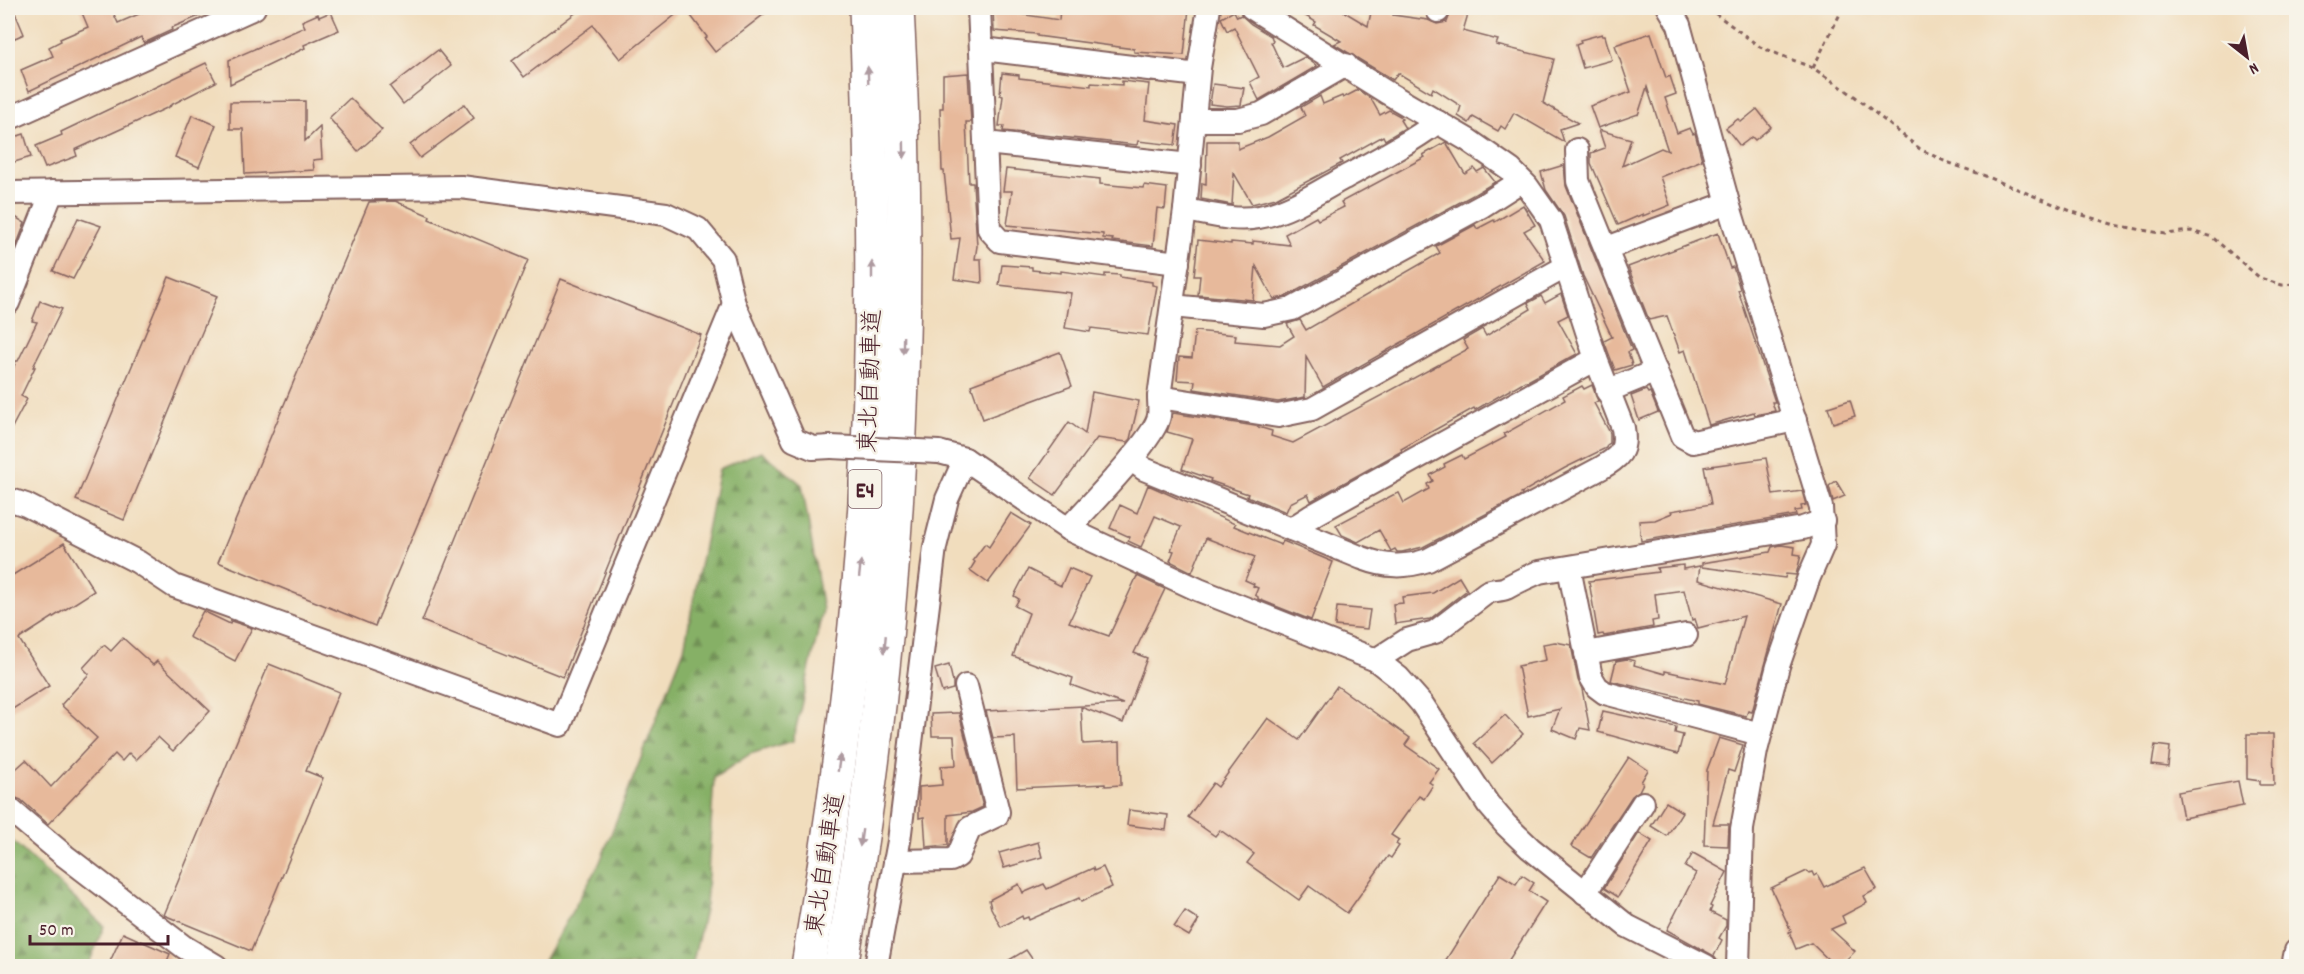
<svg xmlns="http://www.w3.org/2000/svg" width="2304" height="974" font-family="Dekko,'Klee One',sans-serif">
<defs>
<pattern id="forest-firs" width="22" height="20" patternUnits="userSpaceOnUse" patternTransform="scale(1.5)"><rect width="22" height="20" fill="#86b066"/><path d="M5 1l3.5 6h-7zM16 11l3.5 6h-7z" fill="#708f54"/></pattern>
</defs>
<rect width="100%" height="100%" fill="#f7f3e8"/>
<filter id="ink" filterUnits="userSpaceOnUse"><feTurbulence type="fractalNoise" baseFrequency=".0167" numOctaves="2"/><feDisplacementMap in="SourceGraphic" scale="12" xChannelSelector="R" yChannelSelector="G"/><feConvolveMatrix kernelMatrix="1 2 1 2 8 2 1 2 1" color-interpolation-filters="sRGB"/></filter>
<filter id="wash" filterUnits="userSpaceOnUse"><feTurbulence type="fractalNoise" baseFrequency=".008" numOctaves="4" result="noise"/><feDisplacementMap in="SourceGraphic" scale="24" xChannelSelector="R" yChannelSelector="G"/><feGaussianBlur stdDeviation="1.35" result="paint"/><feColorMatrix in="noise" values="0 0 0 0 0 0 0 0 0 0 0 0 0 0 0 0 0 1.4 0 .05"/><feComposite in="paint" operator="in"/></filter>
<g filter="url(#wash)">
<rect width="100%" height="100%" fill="#f1ddbd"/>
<g fill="url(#forest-firs)" stroke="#686848" stroke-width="1.5">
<path d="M761 451 802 485 823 610 793 741 750 754 714 778 706 905 692 966H541L600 862 684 649 719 469Z"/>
<path d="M8 837 104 926 88 966H8Z"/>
</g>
<g id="blocks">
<g fill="#e7b99b">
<path d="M8 8H13L24 34 8 41Z"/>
<path d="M80 8H111L118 23 153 8H218L171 28 172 30 144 43 141 37 29 91 21 70 53 56 49 47 61 41 60 39 88 27Z"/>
<path d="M582 8H684L620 59 593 25 524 77 512 61Z"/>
<path d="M685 8H772L715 52 705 39 707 37Z"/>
<path d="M1060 8H1189L1184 55 1134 52V49L1037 36V34L994 31 993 10 1059 20Z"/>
<path d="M1292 8H1338L1368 26 1372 8H1394L1393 15 1428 20 1437 24 1447 22 1452 9 1468 14 1463 31 1498 40 1496 45 1554 59 1543 103 1578 123 1560 129 1564 142 1514 113 1505 129 1501 126 1498 131 1473 117 1469 123 1458 116 1461 106 1433 88 1431 93 1398 73 1393 80 1334 44 1341 41 1314 25 1316 22Z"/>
<path d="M1234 11 1237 17 1241 15 1251 24 1271 36 1273 41 1271 42 1283 68 1305 57 1317 66 1259 100 1250 82 1259 77 1234 27 1227 31 1221 18Z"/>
<path d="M331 12 339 30 304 45 305 48 230 84 229 60 305 27 302 21 318 14 319 17Z"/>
<path d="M1651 33 1666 78 1670 76 1676 94 1665 98 1677 133 1690 128 1693 134 1695 133 1702 160 1660 177 1670 205 1643 216V214L1618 225 1591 163V153L1605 148 1599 130 1631 139 1622 166 1661 148 1668 151 1647 87 1638 115V114L1598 128 1590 106 1631 92 1615 45Z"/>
<path d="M1602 34V36H1605L1612 60 1583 68 1576 45 1581 43 1580 40Z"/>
<path d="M438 50 451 66 403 104 390 87Z"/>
<path d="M206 63 216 82 169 106H171L75 150 77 156 45 168 36 146 62 135 61 132Z"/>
<path d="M968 73 971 122H966L969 183H973L977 246 975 259H981L982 283 954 279 960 238 951 239 944 171H942L940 108H943V75Z"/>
<path d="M1002 73 1019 75V78L1091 86V83L1122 85V81L1149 84 1145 120 1178 125 1175 145 1138 141 1137 145 1003 131 1004 126H999L1003 96 1000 95Z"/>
<path d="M1213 84 1244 88 1241 105 1227 106 1210 104Z"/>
<path d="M1358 90 1371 99 1380 115 1389 110 1400 116 1402 119 1400 120 1405 128 1385 140 1383 136 1340 160 1342 163 1276 198 1252 204 1234 173 1232 205 1201 199 1202 183 1206 184 1207 141H1238V149L1268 137 1305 116 1301 107 1320 96 1323 104 1342 96 1343 98Z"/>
<path d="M350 98 382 130 358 151 329 118Z"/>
<path d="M305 101V141L320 127 322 159 313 160 314 170 245 174 243 129H230V102Z"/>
<path d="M464 104 474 118 420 158 410 145Z"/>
<path d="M1757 109 1771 127 1755 140 1752 137 1740 146 1726 128 1738 119 1741 122Z"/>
<path d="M192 115 216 125 199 167 175 157Z"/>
<path d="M24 134 31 157 8 164V139Z"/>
<path d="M1446 142 1465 174 1474 168 1477 172 1484 168 1495 182 1475 194 1285 297 1274 299 1256 266 1253 300 1198 295 1200 276H1194L1198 240 1231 244V242L1253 244V241L1290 245 1285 234 1316 217 1318 220 1344 207 1341 202 1425 157 1423 155Z"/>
<path d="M1564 165 1566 186 1632 350 1628 352 1632 365 1615 370 1604 341 1612 337 1583 276 1564 216 1546 190 1541 172Z"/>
<path d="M1006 169 1100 179V184L1143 188 1144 185 1167 188 1165 209 1157 208 1153 246 1112 241 1113 239 1103 238V234L1007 225 1012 191H1003Z"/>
<path d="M395 201 430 216 429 219 528 260 375 626 218 562 369 202Z"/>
<path d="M1523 205 1535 225 1524 231 1545 261 1323 387 1306 357 1305 397 1278 402 1194 389 1195 381 1177 380 1179 357 1192 358 1195 331 1236 335 1235 341 1280 345 1294 336 1287 324 1300 320 1306 330 1440 253 1436 246 1475 225 1477 229 1494 220 1495 222Z"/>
<path d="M12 215 25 223 8 268V224Z"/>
<path d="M78 218 101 226 73 279 53 271Z"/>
<path d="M1718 233 1730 268 1733 267 1740 289 1738 290 1775 402H1772L1775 411 1755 415 1754 412 1709 425 1685 350 1680 352 1667 316 1649 320 1628 267Z"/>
<path d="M1002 265 1032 267V270L1061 273V271L1105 277V274L1120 275V277L1152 282V285L1157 286 1148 335 1091 328 1090 332 1065 328 1071 293 999 285Z"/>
<path d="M169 277 217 296 124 520 76 500Z"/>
<path d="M561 279 701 335 563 677 422 621Z"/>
<path d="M1561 294 1568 315 1558 320 1577 354 1526 382 1525 381 1475 410 1474 408 1431 432 1401 449 1402 451 1311 501 1308 494 1290 503 1286 512 1247 496 1248 494 1210 481 1211 479 1182 469 1192 439 1167 432 1173 413 1255 426 1272 431 1271 436 1293 443 1468 349 1463 340 1482 329 1486 336 1531 309 1528 303 1541 296 1545 303Z"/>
<path d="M40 301 62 309 33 367H35L21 396 27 399 8 435V383L16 361H18L37 322 32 321Z"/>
<path d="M1060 352 1072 386 983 419 971 385Z"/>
<path d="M1592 385 1598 401 1594 403 1610 433V443L1607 445 1606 448 1565 468 1521 493 1522 495 1423 547 1402 552H1397L1395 549 1391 551 1379 530 1358 542 1342 535 1336 525 1393 495 1399 493 1404 503 1429 489 1427 484 1433 481 1430 475 1445 467 1444 464 1462 455 1464 459 1506 437 1504 434 1565 400 1563 396 1582 386 1584 389Z"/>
<path d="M1646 390 1648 393 1650 392 1658 412 1639 420 1631 396Z"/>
<path d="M1092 392 1139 401 1130 439 1127 442 1097 438 1055 495 1030 478 1069 422 1085 434Z"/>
<path d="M1850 400 1855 416 1833 423 1828 407Z"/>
<path d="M1766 458 1773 495 1802 491 1806 505 1801 506 1802 510 1795 511 1796 515 1641 541 1639 521 1655 520 1672 513 1671 511 1711 504 1704 467Z"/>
<path d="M1836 481 1845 496 1833 501 1829 486Z"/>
<path d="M1148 485 1235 524 1234 526 1281 545 1283 541 1333 562 1311 620 1258 599V597L1255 595 1258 588 1253 586 1254 584 1245 580 1255 557 1206 538 1192 572 1170 561 1174 551 1171 550 1181 527 1155 516 1141 547 1128 541 1130 537 1110 528 1120 505 1137 513Z"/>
<path d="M1011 513 1031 525 988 583 970 570 975 562 973 560 985 544 989 547Z"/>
<path d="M64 543 94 591 19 639 49 686 8 712V578Z"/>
<path d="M1781 545 1795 547 1794 554 1801 555 1796 575 1786 574 1785 578 1702 567V563L1770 552 1772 547Z"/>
<path d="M1683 565V569L1700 566 1698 580 1782 604 1752 712 1748 711 1746 716 1698 704V701L1611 681 1616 661 1627 659 1635 661 1634 665 1665 674V671L1725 684 1744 616 1698 628 1695 619 1692 620 1684 590 1655 594 1658 620 1652 621 1653 627 1604 636 1603 634 1598 635 1589 581 1658 572 1657 568Z"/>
<path d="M1069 568 1090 577 1069 622 1109 636 1137 576 1165 589 1134 653 1147 658 1123 723 1081 707 1083 744 1120 742 1121 785 1105 786V784L1017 788 1015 737 993 738 986 711 1123 704 1071 685 1073 678 1013 656 1029 613 1015 606 1019 599 1014 596 1028 569 1061 586Z"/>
<path d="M1459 577 1467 590 1430 619 1395 624 1393 604 1403 603 1402 597 1433 593Z"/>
<path d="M1337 607 1370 610 1367 629 1335 626Z"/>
<path d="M203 611 230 624 231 621 252 628 235 661 189 637Z"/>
<path d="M123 638 153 665 157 661 210 711 173 751 158 737 136 760 129 753 122 761 115 754 48 824 21 800 8 795V776L26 760 51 787 97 738 61 705 89 674 83 668 104 645 111 651Z"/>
<path d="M1555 642 1571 645 1578 680 1582 689 1590 730 1580 728 1576 739 1552 729 1560 709 1528 716 1518 666 1546 660 1543 644Z"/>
<path d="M269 664 339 692 306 771 323 778 251 951 164 915Z"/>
<path d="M949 665 953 682V689L942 692 935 669Z"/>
<path d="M1337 686 1410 738 1405 745 1439 769 1429 782 1433 785 1424 799 1419 796 1391 835 1399 840 1396 844 1399 846 1391 858 1388 856 1347 913 1309 886 1299 900 1247 863 1254 854 1220 830 1215 836 1188 817 1213 783 1218 787 1268 718 1299 740Z"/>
<path d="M1603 711 1676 727 1675 733 1683 735 1678 754 1598 732Z"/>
<path d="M956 713H959L983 807 972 812 948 815V845L926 847 924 817 919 818V787L942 785 941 766 956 765 954 736H932L931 714Z"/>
<path d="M1505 715 1523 734 1492 763 1474 743Z"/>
<path d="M2247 734H2273L2274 785H2260V781L2247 779Z"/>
<path d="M1719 738 1743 745 1734 772 1728 770 1713 824H1729L1728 846 1704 845 1707 770Z"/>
<path d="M2155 745 2170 747 2168 767 2152 765Z"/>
<path d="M1629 757 1648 770 1641 782 1643 783 1639 791 1632 796 1591 858 1571 846Z"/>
<path d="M2238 781 2243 806 2183 818 2178 792Z"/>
<path d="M1666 802 1682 812 1667 836 1651 826Z"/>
<path d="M1129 810 1168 815 1166 830 1127 825Z"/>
<path d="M1639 833 1652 841 1618 897 1604 888Z"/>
<path d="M1038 842 1042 857 1004 868 999 853Z"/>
<path d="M1693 853 1727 872 1710 906 1712 907 1710 912 1726 920V926L1719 938 1722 940 1714 956 1667 930 1696 873 1685 867Z"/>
<path d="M1103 867 1112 887 1081 902 1079 898 1029 920 1028 917 1023 919 1022 916 1001 927 991 908 989 900 1019 884 1023 893 1044 884 1047 889 1093 868 1094 871Z"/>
<path d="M1865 868 1877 889 1864 896 1867 903 1842 916 1845 923 1831 929 1855 951 1840 966H1835L1811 943 1796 949 1789 932 1791 931 1771 888 1807 871 1809 873 1812 872 1814 876 1817 874 1824 887Z"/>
<path d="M1500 874 1516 884 1522 875 1534 883 1529 891 1546 902 1505 966H1442Z"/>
<path d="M1185 911 1199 920 1189 936 1174 927Z"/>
<path d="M123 933 170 954 165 966H108Z"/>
<path d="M1026 950 1037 966H999Z"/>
</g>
</g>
</g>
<g filter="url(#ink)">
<use href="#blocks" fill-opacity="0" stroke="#84625e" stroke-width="1.5"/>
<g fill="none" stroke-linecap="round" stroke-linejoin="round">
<defs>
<g id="minor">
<path d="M979 8 989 229 1000 241 1178 263"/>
<path d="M1669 8 1679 25 1728 203 1821 507 1823 545 1809 577 1778 666 1756 751 1742 829 1738 966"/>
<path d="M1438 11V8"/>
<path d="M983 49 1198 75"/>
<path d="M8 119 254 8"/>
<path d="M1194 120H1238L1261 114 1346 65"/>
<path d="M986 143 1190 165"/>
<path d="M1577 150 1578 181 1682 436 1693 442 1795 420"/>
<path d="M8 193 461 187 666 214 698 229 723 259 734 304 794 440 813 448 831 447"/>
<path d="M1185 210C1209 214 1235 222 1259 217 1288 212 1317 193 1342 179 1375 161 1408 144 1438 122"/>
<path d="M1607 248 1728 203"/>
<path d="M8 303 52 192"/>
<path d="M1172 306 1264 315 1292 309 1482 206 1521 181"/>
<path d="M1607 391 1656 371"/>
<path d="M1159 397 1278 416 1312 409 1565 267"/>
<path d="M939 452 965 459 1068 529 1199 590 1376 660 1399 678 1422 704 1488 804 1506 825 1530 848 1627 926 1706 966"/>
<path d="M1131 459 1144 469 1362 558C1386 567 1404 568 1428 560L1601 468C1619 457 1627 452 1623 428L1596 359 1551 220 1527 186 1511 170 1468 140 1386 92 1252 8"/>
<path d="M8 499 26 505 138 562 174 586 560 725 734 304"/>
<path d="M1068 529C1087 508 1155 439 1159 416 1160 410 1159 403 1159 397L1185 210 1199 68 1209 8"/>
<path d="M1291 529 1310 517 1596 359"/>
<path d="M1569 568 1591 677 1597 687 1605 693 1760 734"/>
<path d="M1586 653 1686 635"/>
<path d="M1376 660 1407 640 1435 632 1486 593C1492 589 1499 591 1506 588 1517 582 1527 577 1539 572L1803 528 1823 521"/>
<path d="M8 808 65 856 184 947 216 966"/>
<path d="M895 861 951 860 958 856 970 828 997 815 998 812 966 686"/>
<path d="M1585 893 1643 803"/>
<path d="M876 966 899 841 935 547 947 499 965 459"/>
<path d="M2293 966 2296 951"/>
</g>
<g id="highway">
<path d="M808 966C831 831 850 695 861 559 876 375 873 191 866 8"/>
<path d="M841 966C898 651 915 327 897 8"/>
</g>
</defs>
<use href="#minor" stroke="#84625e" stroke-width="26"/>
<use href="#highway" stroke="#84625e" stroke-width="36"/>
<g stroke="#84625e" stroke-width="3" stroke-dasharray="4.5 4.5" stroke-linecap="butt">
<path d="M1708 8 1760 47 1813 68 1853 95 1920 149 1944 161 1988 177 2073 212 2115 225 2165 234 2191 231 2212 237 2260 278 2282 285 2296 284"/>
<path d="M1813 68 1843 8"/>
</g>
<use href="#minor" stroke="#fff" stroke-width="22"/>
<use href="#highway" stroke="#fff" stroke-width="33"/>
<defs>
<path id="minor-bridge" d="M831 447 939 452"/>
</defs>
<use href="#minor-bridge" stroke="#84625e" stroke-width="26" stroke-linecap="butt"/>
<use href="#minor-bridge" stroke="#fff" stroke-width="22"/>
</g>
<defs><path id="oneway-solid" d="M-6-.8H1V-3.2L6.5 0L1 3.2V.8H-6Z" transform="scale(1.5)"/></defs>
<g fill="#ae9aa0">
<use href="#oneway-solid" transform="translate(868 75) rotate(-92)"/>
<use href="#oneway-solid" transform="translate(904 150) rotate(89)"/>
<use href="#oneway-solid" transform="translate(872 270) rotate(-90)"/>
<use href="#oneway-solid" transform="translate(903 345) rotate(91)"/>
<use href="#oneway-solid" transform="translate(860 569) rotate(-84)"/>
<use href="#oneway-solid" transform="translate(885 644) rotate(95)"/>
<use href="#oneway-solid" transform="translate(839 763) rotate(-82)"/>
<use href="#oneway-solid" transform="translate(861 838) rotate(98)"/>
</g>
</g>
<g text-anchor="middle" stroke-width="5" stroke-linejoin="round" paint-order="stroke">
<rect fill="#f7f3e8" stroke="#7e5f64" stroke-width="1.5" x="848.5" y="470" width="33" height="38" rx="4.5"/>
<g font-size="22" font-weight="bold" fill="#4a1f2b">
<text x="865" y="497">E4</text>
</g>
<g font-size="24" fill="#4a1f2b" stroke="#f7f3e8">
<text transform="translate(869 381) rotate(-88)" y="8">東北自動車道</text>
<text transform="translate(824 864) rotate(-81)" y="8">東北自動車道</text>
</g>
</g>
<rect width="2304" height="974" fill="none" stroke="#f7f3e8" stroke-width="30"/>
<g transform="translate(2247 57) rotate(149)" stroke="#f7f3e8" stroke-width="4.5" paint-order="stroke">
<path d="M0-4.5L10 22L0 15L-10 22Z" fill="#4a1f2b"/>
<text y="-9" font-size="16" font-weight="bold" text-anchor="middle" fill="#4a1f2b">N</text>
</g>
<path d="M30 935v9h138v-9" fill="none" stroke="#4a1f2b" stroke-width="3"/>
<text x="39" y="935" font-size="18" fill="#4a1f2b" stroke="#f7f3e8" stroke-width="4.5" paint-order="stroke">50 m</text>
</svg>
